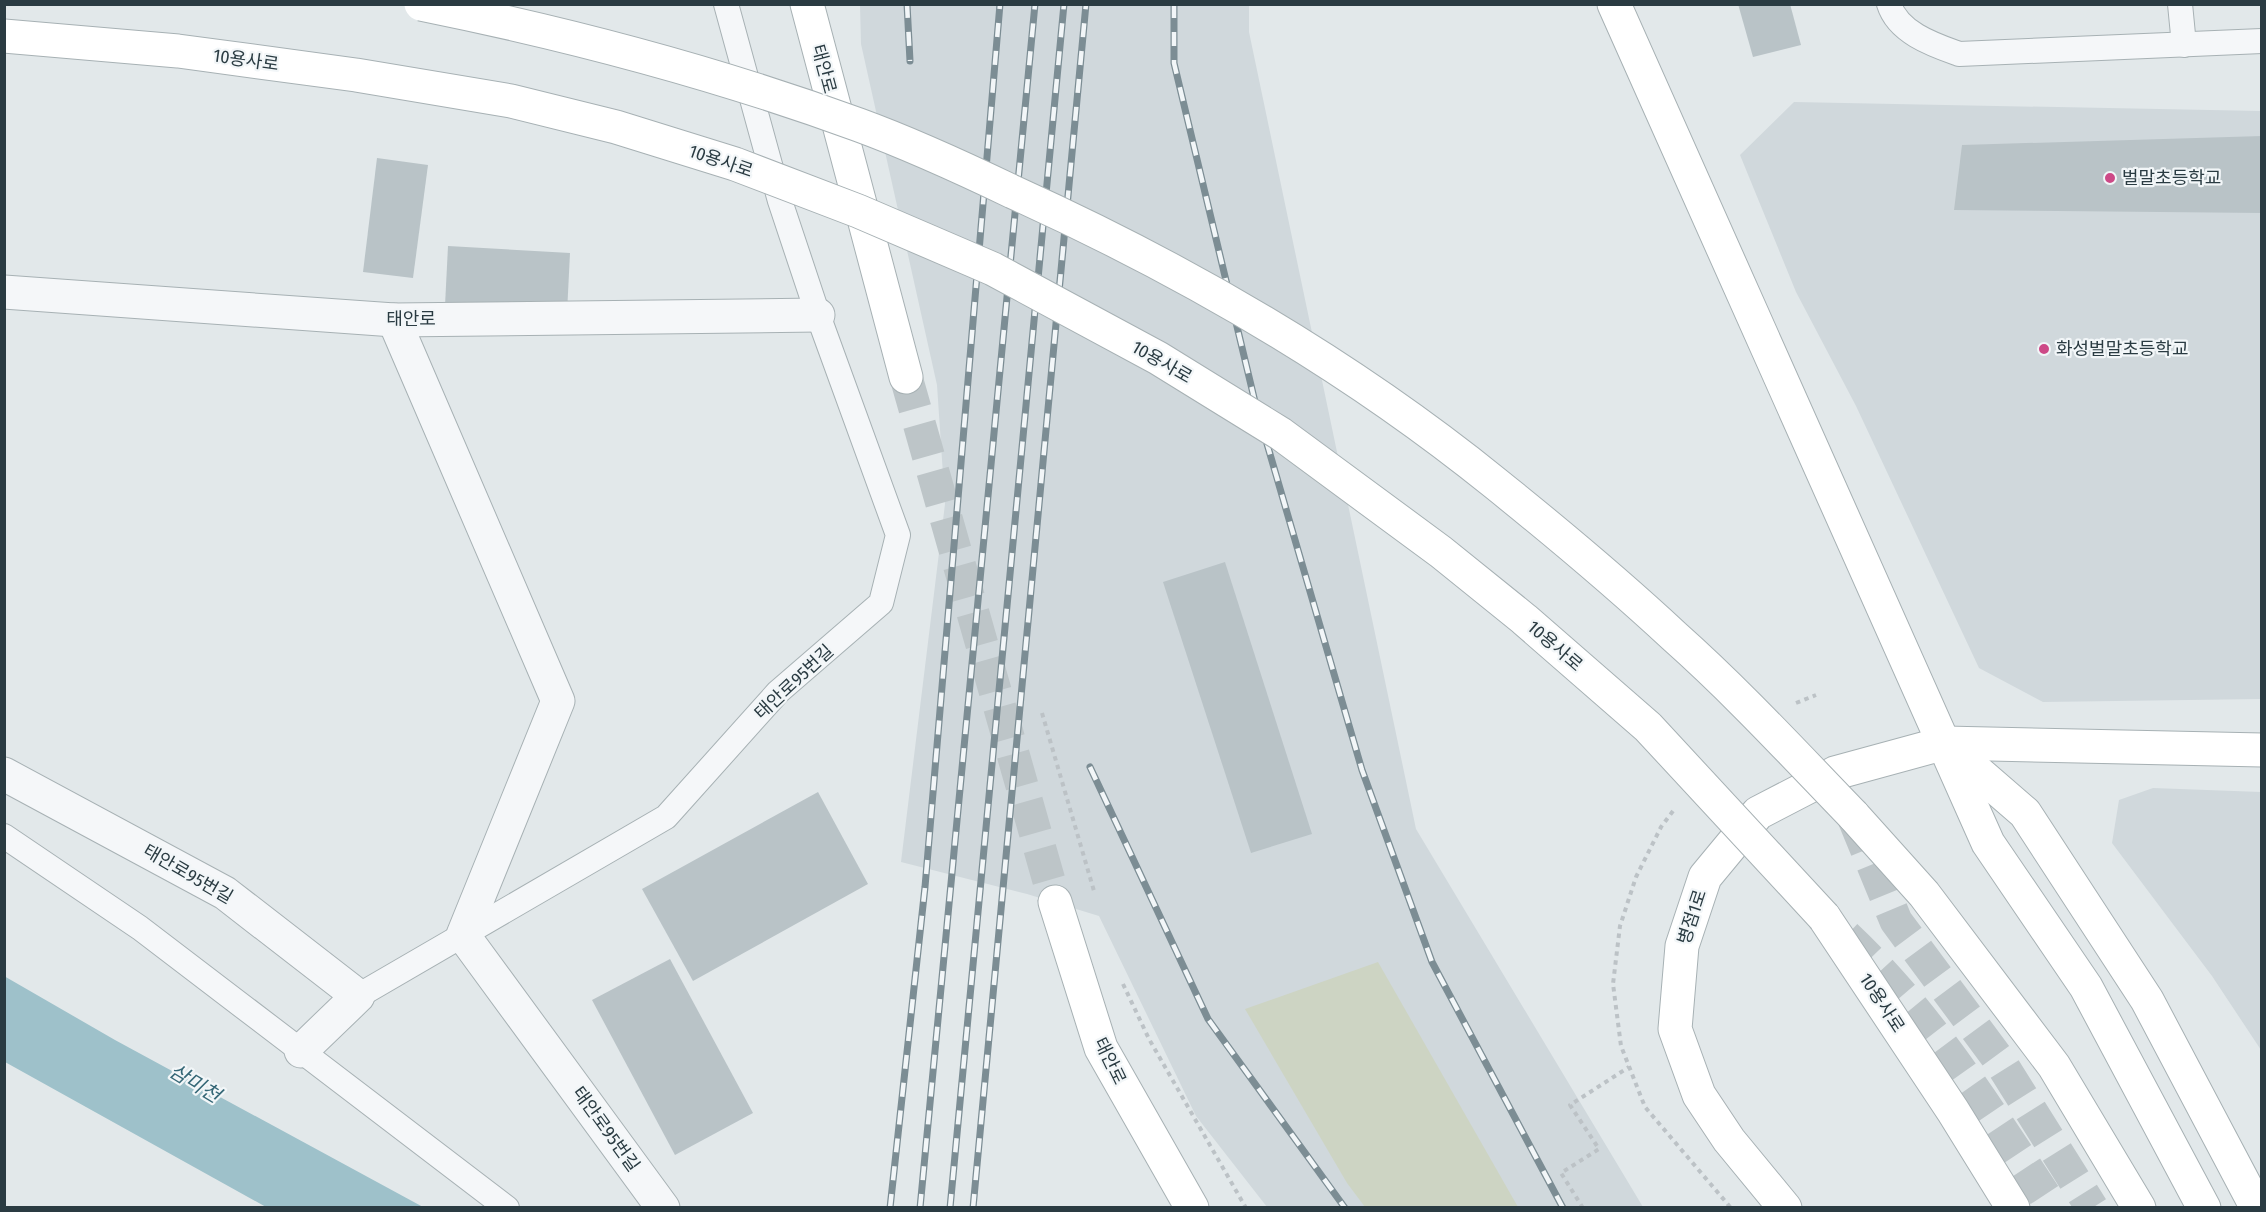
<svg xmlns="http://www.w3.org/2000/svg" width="2266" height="1212" font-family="'Fira Sans Condensed','Noto Sans KR',sans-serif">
<rect width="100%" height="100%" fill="#e2e8ea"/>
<g fill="#d0d8dc">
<path d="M860 5H1249V32L1416 829 1643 1207H1267L1196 1116 1099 916 1027 894 901 862 945 504 937 385 861 44Z"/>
<path d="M1794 102 2261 111V699L2043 702 1979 668 1856 406 1796 292 1740 155Z"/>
<path d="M2153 788 2261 792V1050L2212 976 2112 843 2119 800Z"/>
</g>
<path fill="#cdd4c3" d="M1378 962 1518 1207H1365L1347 1183 1245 1009Z"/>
<path fill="#9ec1ca" d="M4 976 115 1040 423 1207H266L5 1062Z"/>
<g fill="#b9c3c7">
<path d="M1738 4H1790L1801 45 1753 57Z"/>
<path d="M2262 136V213L1954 210 1962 145Z"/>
<path d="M377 158 428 165 413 278 363 272Z"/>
<path d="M448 246 570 253 567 313 445 306Z"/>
<path d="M1225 562 1312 834 1251 853 1163 582Z"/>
<path d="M818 792 868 884 693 981 642 889Z"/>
<path d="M670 959 753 1113 675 1155 592 1000Z"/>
</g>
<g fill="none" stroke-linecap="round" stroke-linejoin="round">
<g stroke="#bdc5c8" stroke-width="33" stroke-dasharray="33 16" stroke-linecap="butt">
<path d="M906 377 1055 902"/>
<path d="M1854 819 1896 921 1999 1060 2092 1208"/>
<path d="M1846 936C1929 1014 1990 1113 2053 1208"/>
</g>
<defs>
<g id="lane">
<path d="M1889 4C1898 33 1934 45 1959 54L2262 41"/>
<path d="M2180 4 2184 45"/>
<path d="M4 836 140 928 507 1208"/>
<path d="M358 996 666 817 778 692 881 603 898 535 818 315 780 201 726 4"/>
</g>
<g id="street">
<path d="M4 292 394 320 818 315"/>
<path d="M394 320 558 701 463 935 663 1208"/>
<path d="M4 774 225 893 358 996 301 1051"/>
</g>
<g id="secondary">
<path d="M807 4 906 377"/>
<path d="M1614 4 1988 843 2086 987 2204 1208"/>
<path d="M1951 749 2025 813 2147 1000 2257 1208"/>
<path d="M1853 815 1924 894 2054 1066 2139 1208"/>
<path d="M1055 902 1101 1048 1192 1208"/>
<path d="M1824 917 1953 1111 2013 1208"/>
<path d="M1785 1208 1729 1140 1699 1095 1675 1029 1682 946 1705 877 1758 813 1835 773 1945 743 2262 750"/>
</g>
</defs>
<use href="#lane" stroke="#a7b1b4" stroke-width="26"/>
<use href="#street" stroke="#a7b1b4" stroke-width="35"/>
<use href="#secondary" stroke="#a7b1b4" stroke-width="35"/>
<g stroke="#bcc2c6" stroke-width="4" stroke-dasharray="4.5 4.5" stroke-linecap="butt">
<path d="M1796 703 1816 695"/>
<path d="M1042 713 1094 891"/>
<path d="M1673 811 1661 827 1636 877 1620 926 1613 984 1621 1046 1645 1107 1731 1208"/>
<path d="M1123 984 1149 1039 1246 1208"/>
<path d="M1583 1208 1561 1173 1599 1149 1570 1105 1629 1067"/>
</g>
<use href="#lane" stroke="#f5f7f9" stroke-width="24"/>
<use href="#street" stroke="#f5f7f9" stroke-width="33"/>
<use href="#secondary" stroke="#fff" stroke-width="33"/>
<defs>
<g id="rail">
<path d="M907 4 910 61"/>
<path d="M1174 4V63L1256 406 1362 770 1432 962 1563 1208"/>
<path d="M1090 767 1208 1019 1345 1208"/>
<path d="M890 1208 925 887 1000 4"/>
<path d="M920 1208 1035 4"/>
<path d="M950 1208 1064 4"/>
<path d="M973 1208 1086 4"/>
</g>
</defs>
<use href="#rail" stroke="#7c8d94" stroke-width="7"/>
<use href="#rail" stroke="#f2f6f8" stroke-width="4.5" stroke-dasharray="14" stroke-linecap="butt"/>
<defs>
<g id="secondary-bridge">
<path d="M421 4C569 34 717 73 859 125 911 144 963 168 1013 192 1183 269 1349 365 1495 483 1556 532 1617 583 1674 636 1737 692 1794 754 1853 815"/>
<path d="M4 36 178 51 356 75 511 101 616 127 735 164 858 211 993 269 1158 358 1281 434 1441 552 1524 619 1648 727 1824 917"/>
</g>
</defs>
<use href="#secondary-bridge" stroke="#a7b1b4" stroke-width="35" stroke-linecap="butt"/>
<use href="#secondary-bridge" stroke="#fff" stroke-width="33"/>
</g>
<g fill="#cd4987" stroke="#f2f6f8" stroke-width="2">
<circle cx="2110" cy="178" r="6"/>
<circle cx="2044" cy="349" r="6"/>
</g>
<g text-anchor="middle" stroke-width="4.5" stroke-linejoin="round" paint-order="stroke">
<g font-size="18" fill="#2a3b42" stroke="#f2f6f8">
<text transform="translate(246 60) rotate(8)" y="6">10용사로</text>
<text transform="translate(824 69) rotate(75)" y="6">태안로</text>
<text transform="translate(721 161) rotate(19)" y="6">10용사로</text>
<text x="411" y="325">태안로</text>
<text transform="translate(1162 362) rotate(30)" y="6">10용사로</text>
<text transform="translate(1555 646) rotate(41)" y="6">10용사로</text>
<text transform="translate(794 682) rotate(-43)" y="6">태안로95번길</text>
<text transform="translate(188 874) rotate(30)" y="6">태안로95번길</text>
<text transform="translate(1692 917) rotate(-72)" y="6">병점1로</text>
<text transform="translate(1882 1003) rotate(57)" y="6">10용사로</text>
<text transform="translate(1110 1061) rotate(64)" y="6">태안로</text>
<text transform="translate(606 1129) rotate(54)" y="6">태안로95번길</text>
</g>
<g font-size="18" fill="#2a3b42" stroke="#f2f6f8" text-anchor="start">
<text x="2122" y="184">벌말초등학교</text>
<text x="2056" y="355">화성벌말초등학교</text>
</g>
<g font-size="20" font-style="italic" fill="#356776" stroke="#f2f6f8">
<text transform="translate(195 1083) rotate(31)" y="7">삼미천</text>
</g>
</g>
<rect width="2266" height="1212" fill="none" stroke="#2a3b42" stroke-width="12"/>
</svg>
